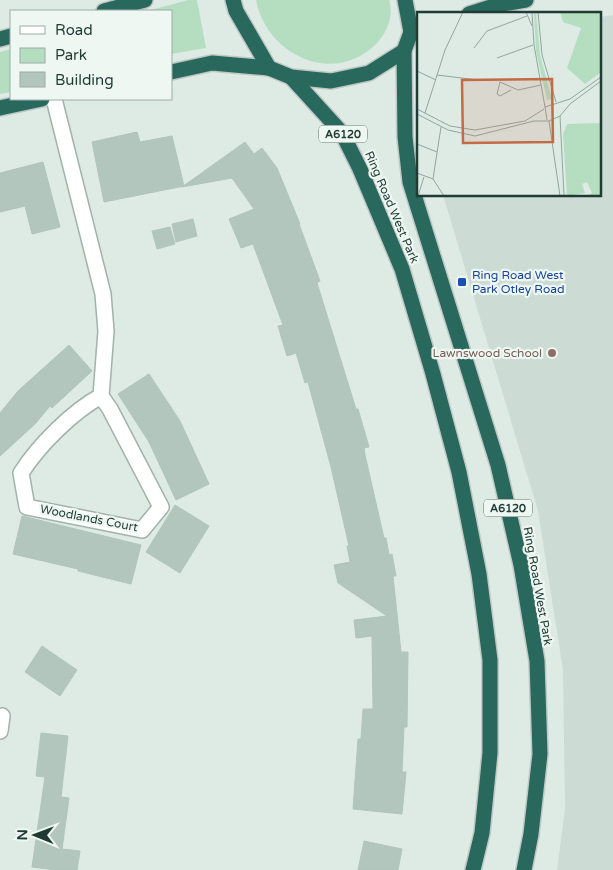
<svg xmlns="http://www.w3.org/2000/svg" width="613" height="870" font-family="'Varela Round',sans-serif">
<rect width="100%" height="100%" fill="#deebe5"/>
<path fill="#ccdbd4" d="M613 15V870H557L565 809 563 670 538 511 443 195H599V17Z"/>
<g fill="#b5dec1">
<path d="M188 0H197L206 48 171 54V11H147Z"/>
<path d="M256 0H389C394 15 388 30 378 42 336 87 267 57 256 0Z"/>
<path d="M11 49V92L0 94V52Z"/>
</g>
<g fill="#b3c6be" stroke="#b0c5bd">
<path d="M137 132 140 142 172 136 184 186 104 202 92 142Z"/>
<path d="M245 142 254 154 262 148 277 168 300 224H299L320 281 317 283 356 409H358L369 447 364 448 365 455 384 538H386L389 555 392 554 396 576H393L401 652H408L407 727H404L402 772H406L402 814 353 809 358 739H361L363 709H373L372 636 356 638 354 620 387 616 338 583 334 565 350 562 347 546H349L331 467 308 382 305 383 296 353 287 356 278 326 283 325 253 244 241 248 229 219 254 209 232 178 182 187Z"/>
<path d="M43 162 60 227 32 234 25 206 0 212V173Z"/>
<path d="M193 219 197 236 176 242 172 224Z"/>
<path d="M170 227 175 244 157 249 152 231Z"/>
<path d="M69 345 92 371 52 408 50 406 35 424 0 456V413L18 391Z"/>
<path d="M149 374 180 421 209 484 176 500 149 442 118 394Z"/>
<path d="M175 505 209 526 180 573 146 552Z"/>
<path d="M22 516 141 545 131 584 78 571V569L13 554Z"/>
<path d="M42 646 77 670 60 696 25 672Z"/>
<path d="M41 733 68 736 61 797 69 798 62 849 80 851 77 870H56L32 867 45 777 36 776Z"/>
<path d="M364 841 402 849 398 870H358Z"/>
</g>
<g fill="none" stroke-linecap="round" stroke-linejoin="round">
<defs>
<g id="street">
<path d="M54 99 103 294 106 331 101 396 110 409 161 507 142 530 27 507 21 473C39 445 72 412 101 396"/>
<path d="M0 731 2 716"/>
</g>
<g id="highway">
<path d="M233 0 236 11 269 68 291 77 331 81 369 73 404 51"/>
<path d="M405 0 411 32"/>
<path d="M104 11 145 0"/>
<path d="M469 14 497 5 526 0"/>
<path d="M411 32 404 51 405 137 410 182 498 465 521 565 537 661 540 754 531 834 524 870"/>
<path d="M0 39 11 36"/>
<path d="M171 72 212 63 269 68"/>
<path d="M291 77 342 133 360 169 402 269 433 374 459 472 479 574 490 660V753L482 833 473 870"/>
<path d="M0 108 42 99"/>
</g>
</defs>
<use href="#street" stroke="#a1b3ac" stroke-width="18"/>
<use href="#highway" stroke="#c0c8c6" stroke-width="18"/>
<use href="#street" stroke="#fff" stroke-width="15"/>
<use href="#highway" stroke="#29695d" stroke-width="15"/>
</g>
<rect fill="#1a4fb4" stroke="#eff7f3" stroke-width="2" x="457" y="277" width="10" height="10" rx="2.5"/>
<circle fill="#8d6e63" stroke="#eff7f3" stroke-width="2" cx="552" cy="353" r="5"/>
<g text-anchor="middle" stroke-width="4.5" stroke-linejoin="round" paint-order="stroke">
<g fill="#eff7f3" stroke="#5d736d" stroke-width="1">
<rect x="319" y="125.5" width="48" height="17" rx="4"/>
<rect x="484" y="499.5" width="48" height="17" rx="4"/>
</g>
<g font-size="11" font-weight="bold" fill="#1f3b34">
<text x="343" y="138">A6120</text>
<text x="508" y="512">A6120</text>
</g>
<g font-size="12" fill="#1f3b34" stroke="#eff7f3">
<text transform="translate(392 207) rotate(67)" y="4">Ring Road West Park</text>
<text transform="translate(89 518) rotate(11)" y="4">Woodlands Court</text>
<text transform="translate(538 586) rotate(80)" y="4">Ring Road West Park</text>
</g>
<g font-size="12" fill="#164399" stroke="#eff7f3" text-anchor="start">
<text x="472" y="279">Ring Road West<tspan x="472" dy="14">Park Otley Road</tspan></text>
</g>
<g font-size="12" fill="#785e54" stroke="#eff7f3" text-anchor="end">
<text x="542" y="357">Lawnswood School</text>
</g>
</g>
<g transform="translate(417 12)">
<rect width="184" height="184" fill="#deebe5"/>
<path d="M117 0H119L123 43 135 87 130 88 119 39ZM143 0H184V60L168 72 150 56 164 16 146 10ZM184 111V184H171L175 181 170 170 165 172 168 181 150 184 146 122 150 112Z" fill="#b5dec1"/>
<path fill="none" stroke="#92a59e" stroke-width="1" d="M109 0 115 14M115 0 117 33 128 95M121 0 125 43 139 90M57 36 70 19 110 4M80 46 116 33M0 59 19 68M20 63 61 68M94 78 83 84 80 82 83 70 101 78 124 73M0 97 33 114 58 118 108 109 127 97M8 101 28 38 46 0M0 102 31 118 58 124 117 109H132M143 104 147 184M130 108 128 95 153 87 184 65M132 109 143 184M132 109 143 104 153 92 184 69M0 132 20 140M0 161 16 167 27 184M16 167 24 115M1 184 7 165"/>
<path fill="#c36a47" fill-opacity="0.15" stroke="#c36a47" stroke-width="2.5" d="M135 67 136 130 46 131 45 68Z"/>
<rect width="184" height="184" fill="none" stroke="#1f3b34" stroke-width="2.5"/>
</g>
<rect x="10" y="10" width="162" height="90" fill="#eff7f3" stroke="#9caca7"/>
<rect x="20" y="26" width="25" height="8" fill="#ffffff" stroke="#9caca7"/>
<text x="55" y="35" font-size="15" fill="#1f3b34">Road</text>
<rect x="20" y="48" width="25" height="15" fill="#b5dec1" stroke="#9caca7"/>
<text x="55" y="60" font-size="15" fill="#1f3b34">Park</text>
<rect x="20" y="72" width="25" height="15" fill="#b3c6be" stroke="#9caca7"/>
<text x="55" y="85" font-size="15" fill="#1f3b34">Building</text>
<g transform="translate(35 835) rotate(271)" stroke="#eff7f3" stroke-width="4" paint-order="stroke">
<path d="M0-4L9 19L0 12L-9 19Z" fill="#1f3b34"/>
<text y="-8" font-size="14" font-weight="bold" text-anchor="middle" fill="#1f3b34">N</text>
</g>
</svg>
